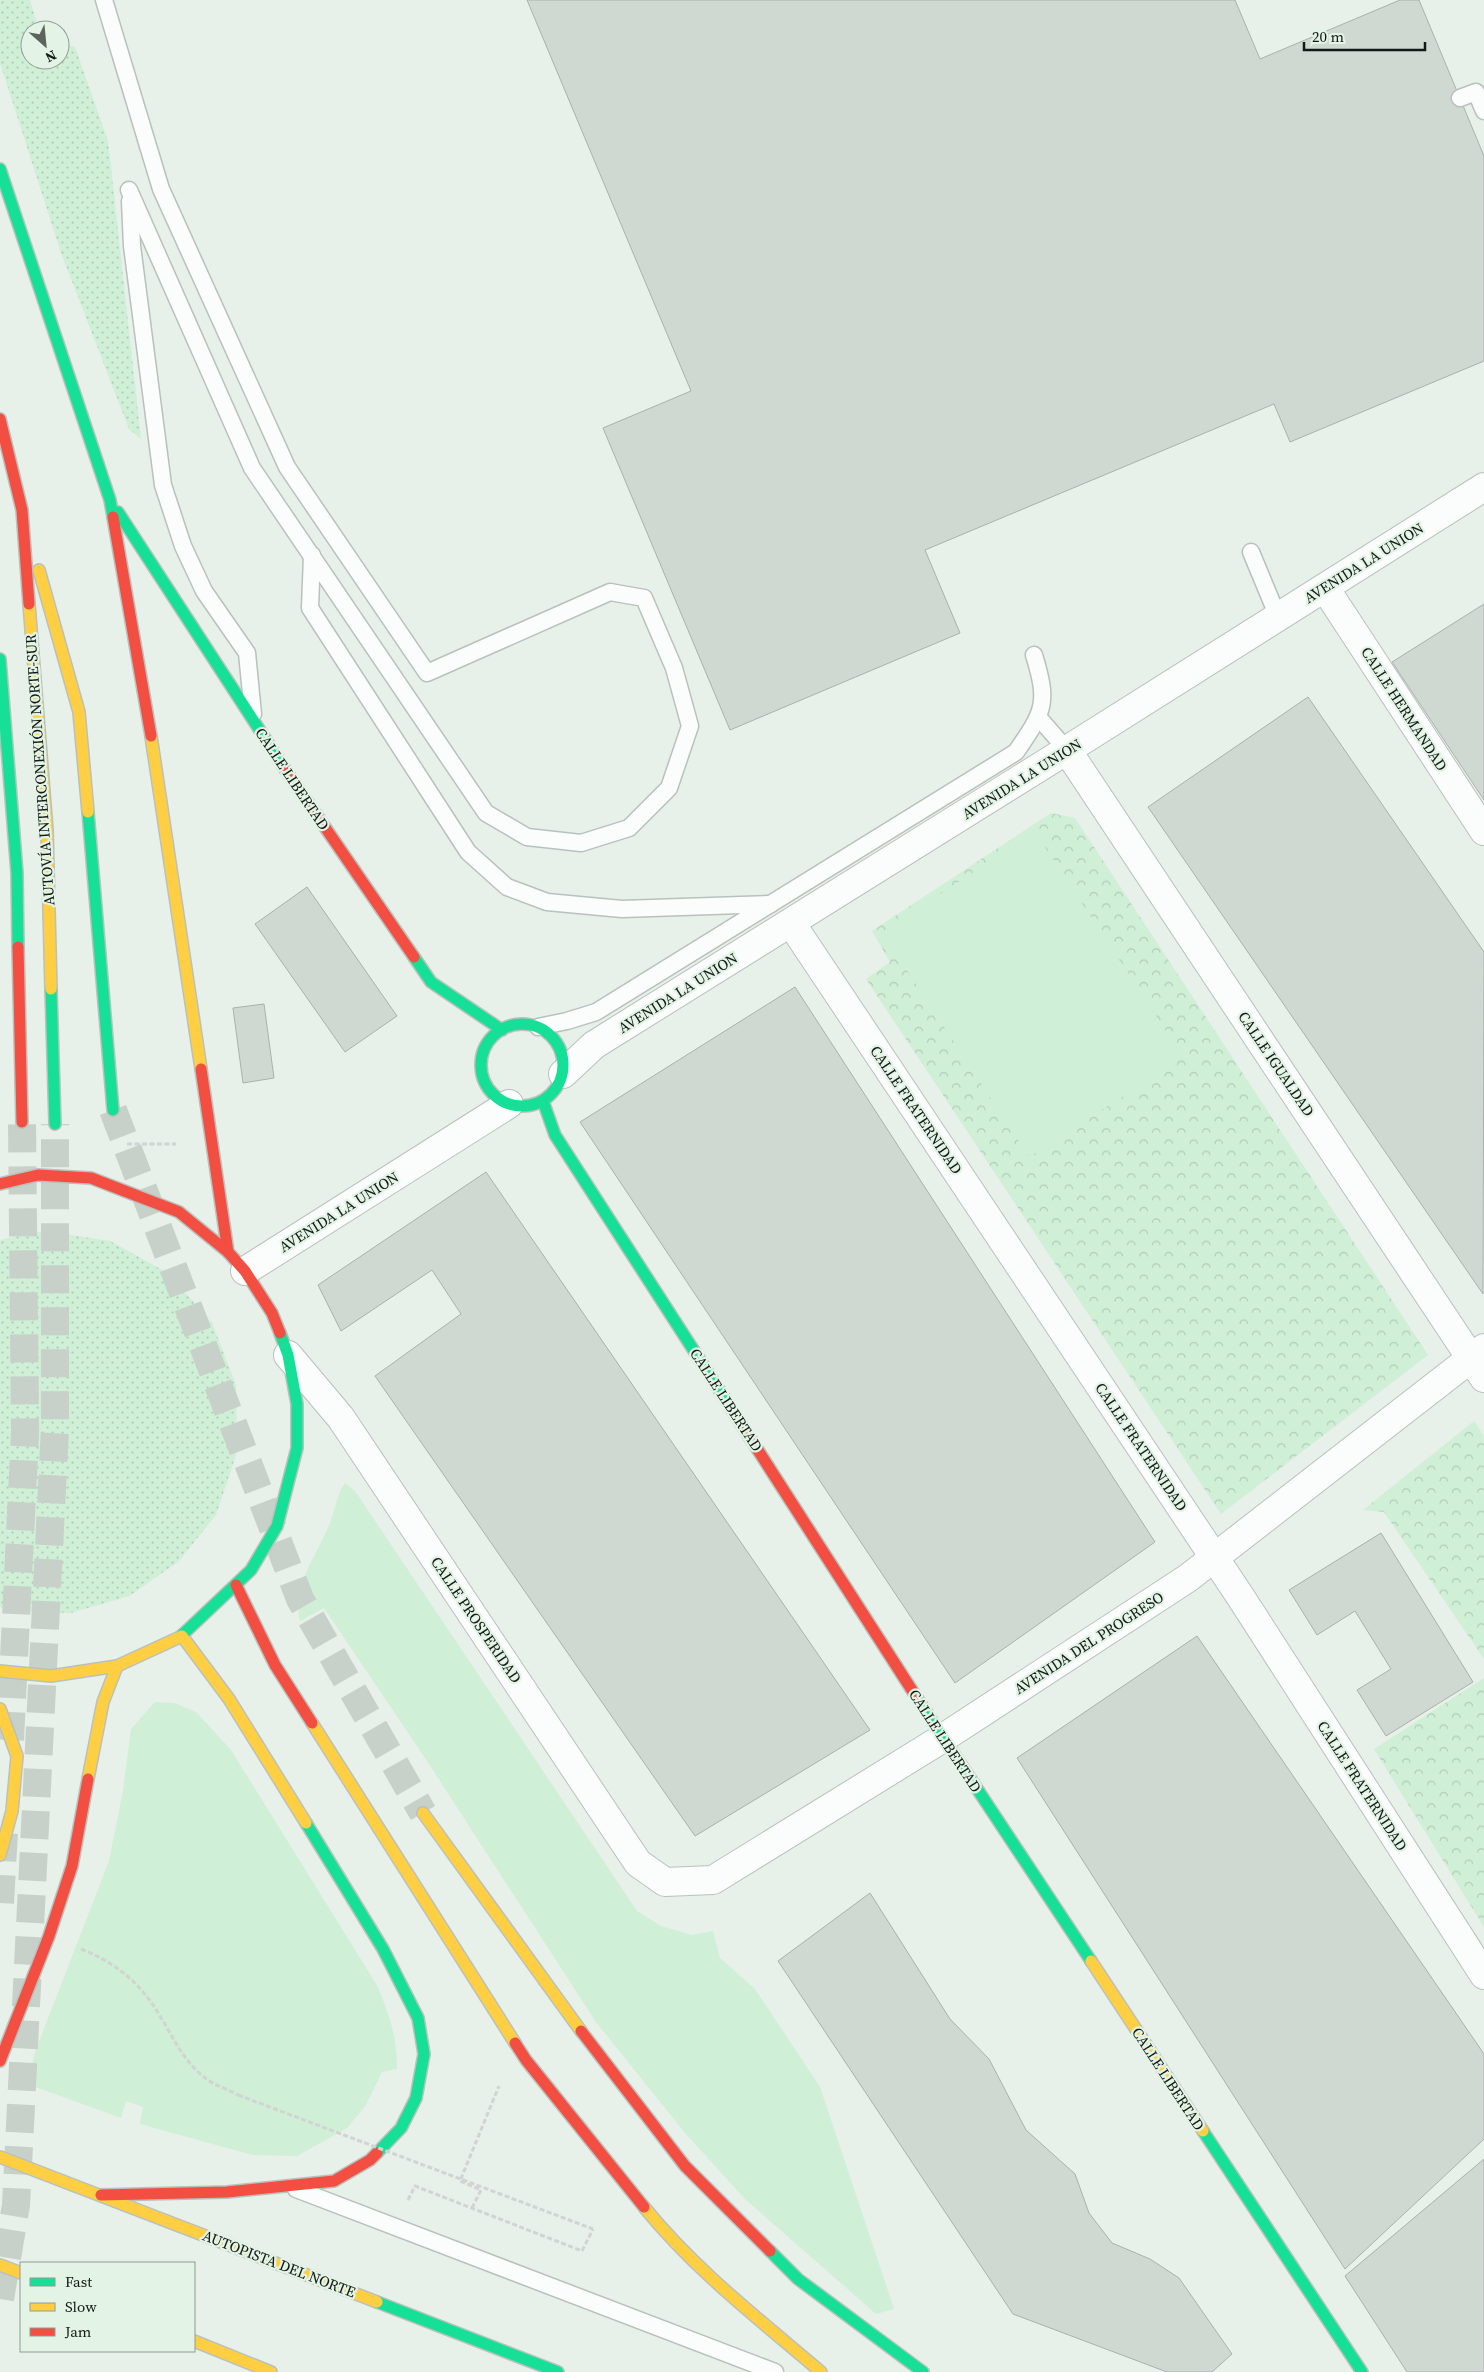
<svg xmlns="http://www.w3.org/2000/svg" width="1484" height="2372" font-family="'Source Serif 4',serif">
<defs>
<pattern id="grass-dots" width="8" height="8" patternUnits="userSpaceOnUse" patternTransform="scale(1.25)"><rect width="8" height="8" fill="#cfefd7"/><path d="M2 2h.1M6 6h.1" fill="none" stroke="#b1ccb8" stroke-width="1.8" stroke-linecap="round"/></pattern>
<pattern id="park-crowns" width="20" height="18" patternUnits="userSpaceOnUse" patternTransform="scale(1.25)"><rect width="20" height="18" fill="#cfefd7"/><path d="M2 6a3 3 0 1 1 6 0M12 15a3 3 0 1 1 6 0" fill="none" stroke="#b1ccb8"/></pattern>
</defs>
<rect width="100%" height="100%" fill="#e7f0e9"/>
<g fill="url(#grass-dots)">
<path d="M0 0H30L39 30H30V60H60V43L75 47 108 141 141 439 129 429 61 253 0 63Z"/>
<path d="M44 1231 110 1241 168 1273 212 1323 236 1385 237 1452 216 1515 178 1562 129 1596 71 1613 11 1611 0 1607V1240Z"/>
</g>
<g fill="url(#park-crowns)">
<path d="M1051 813 1075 818 1428 1355 1221 1514 866 979 890 962 872 931Z"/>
<path d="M1474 1421 1484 1436V1659L1384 1512 1363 1510Z"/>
<path d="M1484 1678V1927L1374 1749Z"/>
</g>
<g fill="#cfefd7">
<path d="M1035 832 1183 1057 1029 1157 882 932Z"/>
<path d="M345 1483 355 1491 637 1911 661 1926 692 1935 713 1931 720 1958 755 1989 820 2087 894 2309 876 2314 745 2199 685 2133 596 2022 427 1761 324 1608 300 1621C292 1584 317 1556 330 1523 336 1509 336 1495 345 1483Z"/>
<path d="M155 1702 174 1703 196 1712 231 1750 378 1987C390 2018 397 2036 397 2069L382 2072 366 2105 347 2128 297 2156 253 2155 140 2124 143 2107 126 2101 121 2118 33 2086 29 2078 35 2052 109 1861 123 1791 131 1729Z"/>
</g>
<g fill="#d0d8d2" stroke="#aab1ac">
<path d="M527 0H1235L1260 59 1400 0H1419L1484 156V361L1290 442 1274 404 925 550 960 633 730 730 603 428 691 391Z"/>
<path d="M1484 604V800L1392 662Z"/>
<path d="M1308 697 1484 952 1483 1294 1148 807Z"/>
<path d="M307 887 397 1016 345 1052 255 924Z"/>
<path d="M795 987 1155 1542 955 1683 580 1122Z"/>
<path d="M264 1004 274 1078 243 1083 233 1008Z"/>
<path d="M486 1172 870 1730 695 1836 375 1376 461 1314 432 1270 341 1331 318 1285Z"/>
<path d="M1381 1533 1473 1682 1386 1736 1357 1690 1391 1669 1355 1611 1317 1635 1289 1590Z"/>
<path d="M1197 1636 1484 2054V2139L1345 2269 1017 1758Z"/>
<path d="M870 1893 950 2019 989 2059 1026 2130 1075 2174 1089 2213 1112 2243 1150 2259 1179 2278 1232 2354 1212 2372H1167L1013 2314 778 1961Z"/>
<path d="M1484 2159V2372H1407L1345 2276Z"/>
</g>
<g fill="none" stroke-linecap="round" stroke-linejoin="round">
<g stroke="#c7d0c9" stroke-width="28" stroke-dasharray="28 14" stroke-linecap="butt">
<path d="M113 1110 300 1599 423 1813"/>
<path d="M10 1740 25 1433 22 1122"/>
<path d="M0 1903 4 1831"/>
<path d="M0 2299 16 2205 55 1428V1124"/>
</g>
<defs>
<g id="lane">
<path d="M104 0 161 189 287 467 427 673 610 592 644 598 674 668 690 726 669 788 629 828 581 843 527 837 486 813 252 468 129 190"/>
<path d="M1460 98 1476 92 1484 111"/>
<path d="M130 201 132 246 163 485 183 546 204 591 247 653 253 714"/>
<path d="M1251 552 1278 617"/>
<path d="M312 555 310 608 468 852 507 887 547 902 622 909 771 904"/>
<path d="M1039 718 1067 750"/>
<path d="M538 1027 567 1021 596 1012 1016 752C1044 711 1049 704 1034 655"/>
<path d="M296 2189 775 2372"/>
</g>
<g id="street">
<path d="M1325 588 1484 831"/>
<path d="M1067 750 1484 1378"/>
<path d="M791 923 1240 1596 1484 1975"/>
<path d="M563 1074 594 1045 610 1035 1067 750 1484 487"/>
<path d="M245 1271 509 1104"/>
<path d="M288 1355 341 1418 638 1863 665 1882 713 1880 943 1738 1188 1578 1484 1348"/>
</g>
<g id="fast">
<path d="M0 169 110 500 113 517"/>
<path d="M118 512 283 766"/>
<path d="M0 659 17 873 18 947"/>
<path d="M88 812 113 1110"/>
<path d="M414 957 431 982 502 1030"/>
<path d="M51 989 55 1124"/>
<circle cx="522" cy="1065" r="41"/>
<path d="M543 1101 555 1135 736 1416"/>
<path d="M180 1637 251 1570 277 1526 297 1448V1404L288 1355 280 1333"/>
<path d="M917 1698 1091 1961"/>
<path d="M306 1823 383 1949 418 2018 424 2054 416 2098 401 2128 377 2153"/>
<path d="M1203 2131 1362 2372"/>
<path d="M770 2251 798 2279 923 2372"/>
<path d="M377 2302 558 2372"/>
</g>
<g id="slow">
<path d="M39 570 79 712 88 812"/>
<path d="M29 604 47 830 51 989"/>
<path d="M151 736 201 1069"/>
<path d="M182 1636 229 1699 306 1823"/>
<path d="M0 1671 51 1676 117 1666 180 1637"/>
<path d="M0 1709 17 1756 12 1811 0 1855"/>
<path d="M312 1723 515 2043"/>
<path d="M88 1779 103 1702 117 1666"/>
<path d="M423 1813 581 2031"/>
<path d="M1091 1961 1203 2131"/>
<path d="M0 2157 377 2302"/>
<path d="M644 2207C695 2270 760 2320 821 2372"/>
<path d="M0 2265 21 2273"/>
<path d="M194 2341 271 2372"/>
</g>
<g id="jam">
<path d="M0 419 22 510 29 604"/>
<path d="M113 517 151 736"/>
<path d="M283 766 414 957"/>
<path d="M18 947 22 1122"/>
<path d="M201 1069 228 1252"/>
<path d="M0 1184 38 1175 91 1178 179 1212 228 1252 245 1271 272 1313 280 1333"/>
<path d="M736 1416 917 1698"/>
<path d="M236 1585 275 1665 312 1723"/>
<path d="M581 2031 685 2166 770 2251"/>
<path d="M515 2043 526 2060 644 2207"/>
<path d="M0 2061 49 1936 72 1866 88 1779"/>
<path d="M101 2195 227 2192 334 2181 370 2160 377 2153"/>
</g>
</defs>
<use href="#lane" stroke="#bac1bc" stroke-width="19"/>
<use href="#street" stroke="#bac1bc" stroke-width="30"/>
<use href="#fast" stroke="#bac1bc" stroke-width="14"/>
<use href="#slow" stroke="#bac1bc" stroke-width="14"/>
<use href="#jam" stroke="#bac1bc" stroke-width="14"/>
<g stroke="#d1d4d2" stroke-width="3" stroke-dasharray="5 2.5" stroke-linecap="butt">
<path d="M127 1144H176"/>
<path d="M81 1949C112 1961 137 1980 155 2008 171 2032 181 2059 204 2077 213 2085 228 2089 238 2095"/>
<path d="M408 2200 415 2186 582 2251 593 2229"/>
<path d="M472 2208 481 2190 460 2181 499 2086"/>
</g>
<use href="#lane" stroke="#fbfdfc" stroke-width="16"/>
<use href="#street" stroke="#fbfdfc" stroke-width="28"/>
<use href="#fast" stroke="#16e098" stroke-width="11"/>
<use href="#slow" stroke="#ffcf43" stroke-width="11"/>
<use href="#jam" stroke="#f24e42" stroke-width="11"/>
<path stroke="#d1d4d2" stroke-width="3" stroke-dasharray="5 2.5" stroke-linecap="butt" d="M238 2095 593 2229"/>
</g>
<g text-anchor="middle" stroke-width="4.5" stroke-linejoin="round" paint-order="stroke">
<g font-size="15" fill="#131914" stroke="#e3f4e6">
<text transform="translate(1364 563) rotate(-32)" y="5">AVENIDA LA UNION</text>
<text transform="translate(1404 709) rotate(57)" y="5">CALLE HERMANDAD</text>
<text transform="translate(40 770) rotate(-94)" y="5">AUTOVÍA INTERCONEXIÓN NORTE-SUR</text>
<text transform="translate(292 779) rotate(56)" y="5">CALLE LIBERTAD</text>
<text transform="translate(1022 779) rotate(-32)" y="5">AVENIDA LA UNION</text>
<text transform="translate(678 993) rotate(-32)" y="5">AVENIDA LA UNION</text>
<text transform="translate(1276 1064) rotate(56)" y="5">CALLE IGUALDAD</text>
<text transform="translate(916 1110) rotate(56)" y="5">CALLE FRATERNIDAD</text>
<text transform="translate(339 1212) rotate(-32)" y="5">AVENIDA LA UNION</text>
<text transform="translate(726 1400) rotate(57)" y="5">CALLE LIBERTAD</text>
<text transform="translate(1141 1447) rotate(56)" y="5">CALLE FRATERNIDAD</text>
<text transform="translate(476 1620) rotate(56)" y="5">CALLE PROSPERIDAD</text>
<text transform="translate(1089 1643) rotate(-33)" y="5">AVENIDA DEL PROGRESO</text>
<text transform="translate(945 1741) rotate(57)" y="5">CALLE LIBERTAD</text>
<text transform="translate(1362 1786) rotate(57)" y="5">CALLE FRATERNIDAD</text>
<text transform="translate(1168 2079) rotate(57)" y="5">CALLE LIBERTAD</text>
<text transform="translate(279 2264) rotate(21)" y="5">AUTOPISTA DEL NORTE</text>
</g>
</g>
<rect x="20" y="2262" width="175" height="90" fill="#e3f4e6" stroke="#909c92"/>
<rect x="30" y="2278" width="25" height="8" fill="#16e098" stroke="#909c92"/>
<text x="65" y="2287" font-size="15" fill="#131914">Fast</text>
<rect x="30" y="2303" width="25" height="8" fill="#ffcf43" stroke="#909c92"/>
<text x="65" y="2312" font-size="15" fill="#131914">Slow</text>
<rect x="30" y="2328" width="25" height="8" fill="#f24e42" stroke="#909c92"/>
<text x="65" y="2337" font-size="15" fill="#131914">Jam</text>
<g transform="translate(45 45) rotate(153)"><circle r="24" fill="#e3f4e6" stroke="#909c92"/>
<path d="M0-4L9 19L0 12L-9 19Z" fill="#5d645f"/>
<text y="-8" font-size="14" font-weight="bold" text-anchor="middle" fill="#131914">N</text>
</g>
<path d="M1304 42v8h121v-8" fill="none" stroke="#131914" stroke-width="2.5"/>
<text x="1312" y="42" font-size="15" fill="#131914" stroke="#e3f4e6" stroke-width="4" paint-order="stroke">20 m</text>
</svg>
